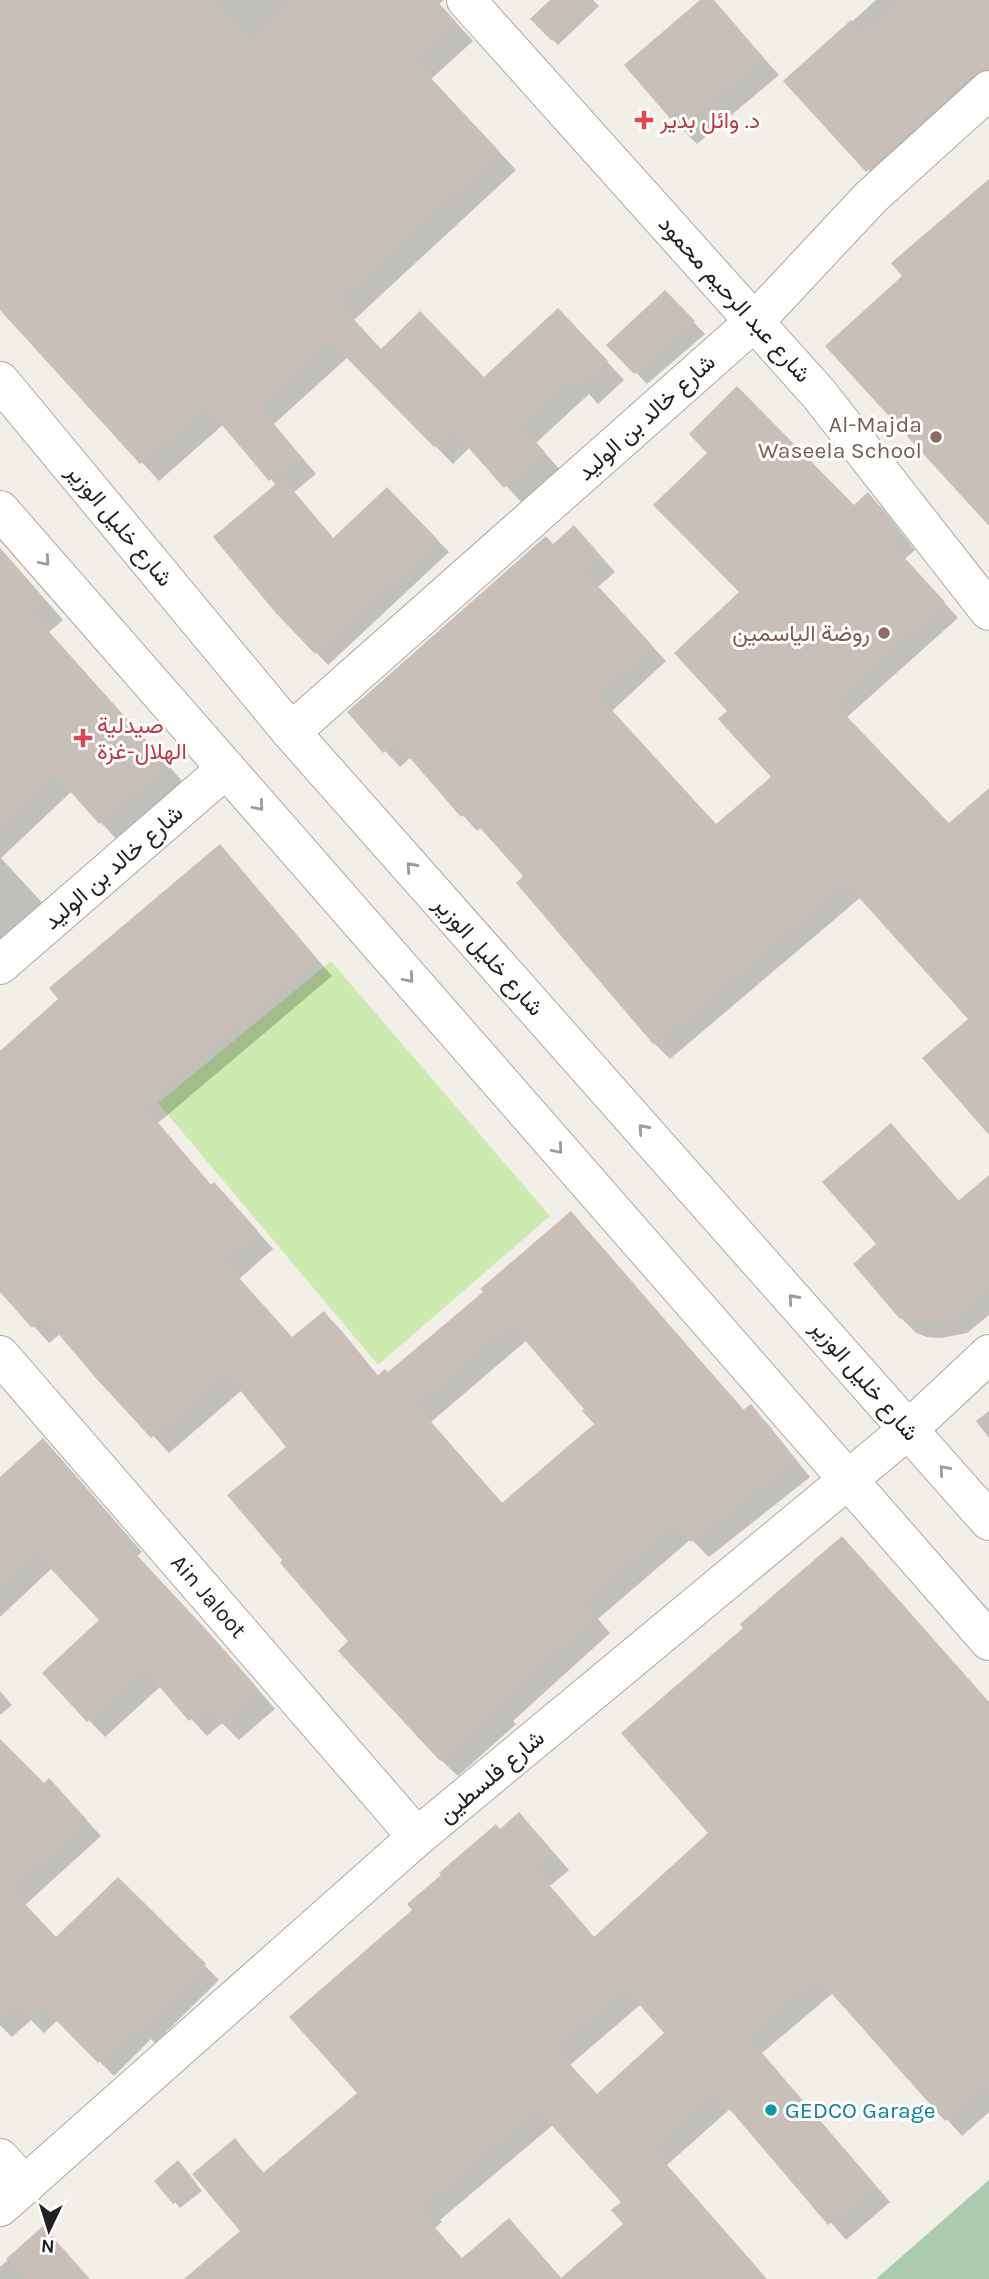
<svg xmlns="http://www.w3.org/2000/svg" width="989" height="2279" font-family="Karla,Vazirmatn,sans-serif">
<rect width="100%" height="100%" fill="#f2efe9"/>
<path fill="#cdebb0" d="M331 961 550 1216 378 1365 158 1103Z"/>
<path fill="#aacbaf" d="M989 2180V2279H876Z"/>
<g fill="#0003" fill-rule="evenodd">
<path d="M0 0H444L439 4 473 41 431 79 516 170 354 320 382 351 484 379 576 328 624 380 598 404 589 394 536 443 561 471 523 504 470 447 453 464 348 357 274 424 316 474 294 492 334 539 387 489 449 552 328 665 276 611 277 486 224 424 159 481 0 307Z"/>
<path d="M553 0H593L599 6 558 45 532 19Z"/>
<path d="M703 0H712L779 75 697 144 680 127Z"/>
<path d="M876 0H989V92L884 187 786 81Z"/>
<path d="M665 292 705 334 647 384 609 345Z"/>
<path d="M868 494 883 509 915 550 905 559 958 618 846 718 949 825 989 790V1132L970 1019 861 897 670 1059 655 1044 526 876 482 827 477 831 411 757 400 767 349 712 553 546 589 543 615 572 598 587 666 661 612 711 717 826 774 778 730 711 854 507Z"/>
<path d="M0 548 63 620 49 632 184 783 118 841 72 791 1 858 47 908 0 950Z"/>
<path d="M220 847 332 976 158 1123 212 1186 231 1201 273 1249 239 1279 293 1339 324 1313 341 1330 379 1377 388 1374 486 1292 571 1214 745 1411 750 1407 767 1423 810 1477 709 1557 691 1539 598 1619 610 1633 513 1721 516 1724 458 1776 441 1760 351 1642 288 1447 242 1390 169 1453 60 1334 49 1343 0 1289V1053L61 999ZM527 1340 587 1409 596 1424 503 1504 431 1422Z"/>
<path d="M891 1125 960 1202 989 1177V1315L967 1333 941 1338 927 1337 916 1333 900 1317 878 1244Z"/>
<path d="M989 1411V1438L976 1421Z"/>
<path d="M59 1457 142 1552 137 1556 227 1653 275 1709 239 1740 222 1723 207 1736 161 1686 105 1737 44 1673 102 1620 52 1568 0 1617V1480Z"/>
<path d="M858 1554 989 1702V2112L962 2136 833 1993 762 2053 890 2202 846 2240 731 2108 667 2165 766 2279H563L626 2225 624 2202 554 2124 440 2220 442 2222 435 2228 463 2260 525 2237 562 2279H187L242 2231 235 2141 265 2174 360 2093 414 1910 500 1831H535L569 1870 550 1886 595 1938 710 1833ZM641 2004 667 2034 597 2096 570 2065Z"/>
<path d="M0 1691 12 1705 0 1715Z"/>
<path d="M0 1741 44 1785 63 1795 101 1836 25 1905 57 1939 118 1879 219 1980 155 2043 151 2039 114 2076 58 2020 44 2033 31 2020 12 2037 0 2025Z"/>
<path d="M183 2168 202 2191 180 2208 156 2181Z"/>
<path d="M43 2229 88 2279H92H0V2267Z"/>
</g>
<g fill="#c7bfb8" fill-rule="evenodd">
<path d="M0 0H210L250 42 296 0H436L456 22 414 60 499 151 337 301 381 349 420 311 484 377 558 308 608 361 579 387 570 377 519 424 545 452 504 488 452 429 434 447 329 340 258 405 299 455 269 481 206 406 140 464 0 310Z"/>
<path d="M550 0H594L552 41 530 19Z"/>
<path d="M700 0H714L763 57 679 129 624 65Z"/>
<path d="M899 0H989V66L974 74 866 172 783 81 851 20 863 33Z"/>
<path d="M989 179V526L825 346 902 276 891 263Z"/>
<path d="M665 290 695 321 634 374 606 345Z"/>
<path d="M737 386 854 505 868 492 901 534 891 543 945 602 833 702 949 823 989 788V1135L922 1058 968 1019 845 882 654 1045 516 883 523 876 466 812 461 817 396 742 383 753 347 712 546 536 553 544 574 525 601 556 584 571 652 645 598 695 716 824 771 777 718 719 727 711 674 653 739 592 653 505 707 453 689 434Z"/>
<path d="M283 478 333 538 387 487 438 540 315 654 275 612 213 537Z"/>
<path d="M0 548 46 601 32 613 167 764 99 824 54 773 0 824Z"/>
<path d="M220 844 317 959 143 1105 211 1185 214 1182 258 1231 224 1261 292 1337 324 1311 377 1376 385 1369 388 1372 483 1292 480 1289 571 1211 743 1410 751 1404 795 1459 691 1542 675 1522 583 1602 595 1615 498 1704 500 1706 440 1761 338 1651 348 1641 280 1563 282 1560 227 1495 286 1447 226 1373 151 1438 94 1376 44 1317 32 1328 0 1292V1051L58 999 49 988ZM510 1323 584 1409 582 1411 594 1424 502 1503 416 1405Z"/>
<path d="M891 1123 958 1201 989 1175V1287L952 1319 925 1323 910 1322 899 1318 853 1264 876 1244 822 1182Z"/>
<path d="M43 1438 127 1535 122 1539 210 1634 260 1692 221 1725 206 1707 189 1721 145 1670 87 1722 42 1673 99 1620 35 1552 0 1586V1477Z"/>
<path d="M842 1536 989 1703V2082L945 2121 817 1977 747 2036 875 2185 828 2225 715 2092 652 2148 767 2279H184L240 2231 192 2174 235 2138 263 2173 357 2093 289 2017 412 1910 407 1904 441 1875 439 1873 496 1824 500 1829 519 1812 554 1853 535 1869 594 1937 708 1833 621 1733 743 1628 740 1624ZM625 1988 664 2033 597 2094 555 2048ZM537 2109 621 2202 611 2210 623 2224 561 2278 509 2218 462 2258 420 2211 427 2205 425 2203Z"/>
<path d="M0 1739 44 1783 49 1778 87 1820 11 1889 56 1937 118 1877 206 1964 140 2030 136 2026 98 2063 42 2006 28 2019 16 2006 0 2020Z"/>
<path d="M178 2160 197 2184 173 2204 154 2181Z"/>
<path d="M43 2226 90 2279H24L6 2259Z"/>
</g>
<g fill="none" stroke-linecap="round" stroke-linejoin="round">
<defs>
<g id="minor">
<path d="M466 0 819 394 989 611"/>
<path d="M0 381 291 732 989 1521"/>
<path d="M0 510 989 1641"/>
<path d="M291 732 755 321 871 197 989 90"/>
<path d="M0 965 226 769"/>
<path d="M0 1355 417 1837"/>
<path d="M0 2158 25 2186"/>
</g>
<path id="tertiary" d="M0 2207 417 1837 909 1429 989 1354"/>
</defs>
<use href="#minor" stroke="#a9a9a9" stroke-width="40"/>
<use href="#tertiary" stroke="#a9a9a9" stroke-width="40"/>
<use href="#minor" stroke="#fff" stroke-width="38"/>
<use href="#tertiary" stroke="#fff" stroke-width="38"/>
</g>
<defs><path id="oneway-chevron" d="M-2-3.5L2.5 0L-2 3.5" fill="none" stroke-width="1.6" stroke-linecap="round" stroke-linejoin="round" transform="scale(1.75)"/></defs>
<g stroke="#9c9c9c">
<use href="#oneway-chevron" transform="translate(45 561) rotate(49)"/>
<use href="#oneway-chevron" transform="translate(259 806) rotate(49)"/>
<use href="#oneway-chevron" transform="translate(411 867) rotate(-132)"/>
<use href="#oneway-chevron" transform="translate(409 978) rotate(49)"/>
<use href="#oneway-chevron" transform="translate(643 1129) rotate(-132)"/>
<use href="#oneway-chevron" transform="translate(558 1149) rotate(49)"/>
<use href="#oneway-chevron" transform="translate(793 1299) rotate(-132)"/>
<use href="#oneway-chevron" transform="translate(944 1470) rotate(-131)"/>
</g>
<g fill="#e0444e" stroke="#fff" stroke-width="2.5">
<path d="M640.5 109.5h7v7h7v7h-7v7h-7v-7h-7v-7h7z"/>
<path d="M79.5 727.5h7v7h7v7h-7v7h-7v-7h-7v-7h7z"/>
</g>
<g fill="#8d6e63" stroke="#fff" stroke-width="2.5">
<circle cx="936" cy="437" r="7"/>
<circle cx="884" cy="633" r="7"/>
</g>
<circle fill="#0f9aa8" stroke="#fff" stroke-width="2.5" cx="771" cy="2110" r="7"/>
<g text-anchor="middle" stroke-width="6" stroke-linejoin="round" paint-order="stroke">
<g font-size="23" fill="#be3a42" stroke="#fff" text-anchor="start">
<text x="660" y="128">د. وائل بدير</text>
<text x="97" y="733">صيدلية<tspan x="97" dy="26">الهلال-غزة</tspan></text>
</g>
<g font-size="23" fill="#222" stroke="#fff">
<text transform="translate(735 299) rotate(48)" y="8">شارع عبد الرحيم محمود</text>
<text transform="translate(646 417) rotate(-42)" y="8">شارع خالد بن الوليد</text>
<text transform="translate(120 525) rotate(50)" y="8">شارع خليل الوزير</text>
<text transform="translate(113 867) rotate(-41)" y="8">شارع خالد بن الوليد</text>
<text transform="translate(489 956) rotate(48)" y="8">شارع خليل الوزير</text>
<text transform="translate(865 1380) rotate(49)" y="8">شارع خليل الوزير</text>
<text transform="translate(209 1596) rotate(49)" y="8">Ain Jaloot</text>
<text transform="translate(491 1776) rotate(-40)" y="8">شارع فلسطين</text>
</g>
<g font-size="23" fill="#785e54" stroke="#fff" text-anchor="end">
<text x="922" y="432">Al-Majda<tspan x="922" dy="26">Waseela School</tspan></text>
<text x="870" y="641">روضة الياسمين</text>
</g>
<g font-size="23" fill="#0d838f" stroke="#fff" text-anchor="start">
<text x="785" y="2118">GEDCO Garage</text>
</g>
</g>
<g transform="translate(49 2230) rotate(184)" stroke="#ffffff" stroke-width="5" paint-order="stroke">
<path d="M0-5L12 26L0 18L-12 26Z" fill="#222222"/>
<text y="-10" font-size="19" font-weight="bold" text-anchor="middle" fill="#222222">N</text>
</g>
</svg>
